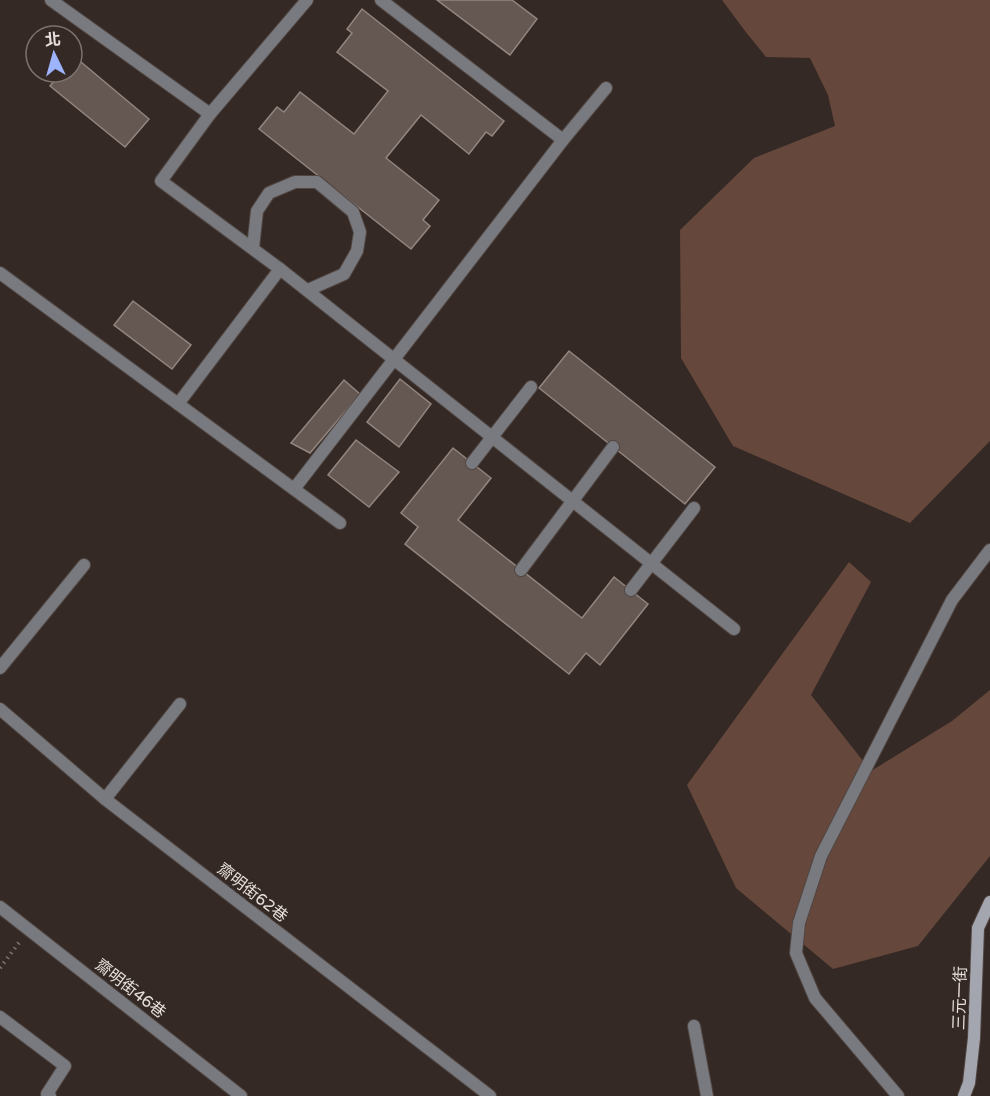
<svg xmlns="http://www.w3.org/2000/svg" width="990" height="1096" font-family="'Varela Round','Noto Sans TC',sans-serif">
<rect width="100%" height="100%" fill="#342924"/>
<g fill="#65473c">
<path d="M722 0H990V441L910 523 733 446 681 358 680 230 754 158 835 126 828 95 810 58 766 57 745 31Z"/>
<path d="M849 562 871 582 811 695 871 771 952 721 990 690V856L918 946 833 969 736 888 687 785Z"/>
</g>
<g fill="#655853" stroke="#93857f" stroke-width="1.5">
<path d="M437 0H512L537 19 510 55Z"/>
<path d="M362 9 504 121 492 136 486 132 469 154 421 115 386 158 439 200 423 220 430 226 411 249 259 129 277 107 284 112 300 92 354 134 388 91 337 52 352 33 347 29Z"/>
<path d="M75 57 149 119 125 147 50 86 62 72H72V60Z"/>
<path d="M133 301 191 345 172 369 114 325Z"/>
<path d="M569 351 715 467 685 504 539 388Z"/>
<path d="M400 379 431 404 399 447 367 422Z"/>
<path d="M344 380 360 394 310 453 291 443Z"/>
<path d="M356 440 399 472 369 507 328 475Z"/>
<path d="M453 448 491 478 458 520 582 618 614 577 648 604 600 665 586 653 569 674 405 544 418 527 401 513Z"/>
</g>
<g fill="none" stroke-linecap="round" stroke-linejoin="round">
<defs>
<g id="lane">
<path d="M51 0 210 114 161 181 280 269"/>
<path d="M381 0 563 140 606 88"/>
<path d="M210 114 307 0"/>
<path d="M253 248 257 211 269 193 295 182H317L353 212 360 232 357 251 344 274 308 290"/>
<path d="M0 273 340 523"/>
<path d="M178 404 280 269 734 629"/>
<path d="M472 463 531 387"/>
<path d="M294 489 563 140"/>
<path d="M521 570 613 447"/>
<path d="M631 590 694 508"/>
<path d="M0 668 84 565"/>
<path d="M180 704 105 799 490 1096"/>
<path d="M0 907 241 1096"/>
<path d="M0 1017 65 1066 47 1094 50 1096"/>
</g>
<g id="street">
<path d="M0 709 105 799"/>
<path d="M694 1026 707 1096"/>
<path d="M898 1096 815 998 796 953 799 923 821 856 952 600 990 550"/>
</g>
<path id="secondary" d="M964 1096 969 1083 974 1038 978 928 990 902"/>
</defs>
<use href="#lane" stroke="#514642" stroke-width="14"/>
<use href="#street" stroke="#514642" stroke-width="14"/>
<use href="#secondary" stroke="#514642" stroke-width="14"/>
<path stroke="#7d736f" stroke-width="4" stroke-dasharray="1.5 4.5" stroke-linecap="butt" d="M0 968 21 940"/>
<use href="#lane" stroke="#787a7f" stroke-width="12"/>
<use href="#street" stroke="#787a7f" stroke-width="12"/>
<use href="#secondary" stroke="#a3a6af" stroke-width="12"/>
</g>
<g text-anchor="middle" stroke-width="6" stroke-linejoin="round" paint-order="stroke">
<g font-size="16" fill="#e8e0dd" stroke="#342924">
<text transform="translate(253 892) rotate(38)" y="6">齋明街62巷</text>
<text transform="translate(131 988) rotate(38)" y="6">齋明街46巷</text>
<text transform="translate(959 998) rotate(-88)" y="6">三元一街</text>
</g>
</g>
<g transform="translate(54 54) rotate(355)"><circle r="28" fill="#342924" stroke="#7c726e" stroke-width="1.5"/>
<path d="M0-4.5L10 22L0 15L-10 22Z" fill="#9db4fd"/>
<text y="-9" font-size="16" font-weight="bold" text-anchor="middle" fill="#e8e0dd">北</text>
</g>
</svg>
